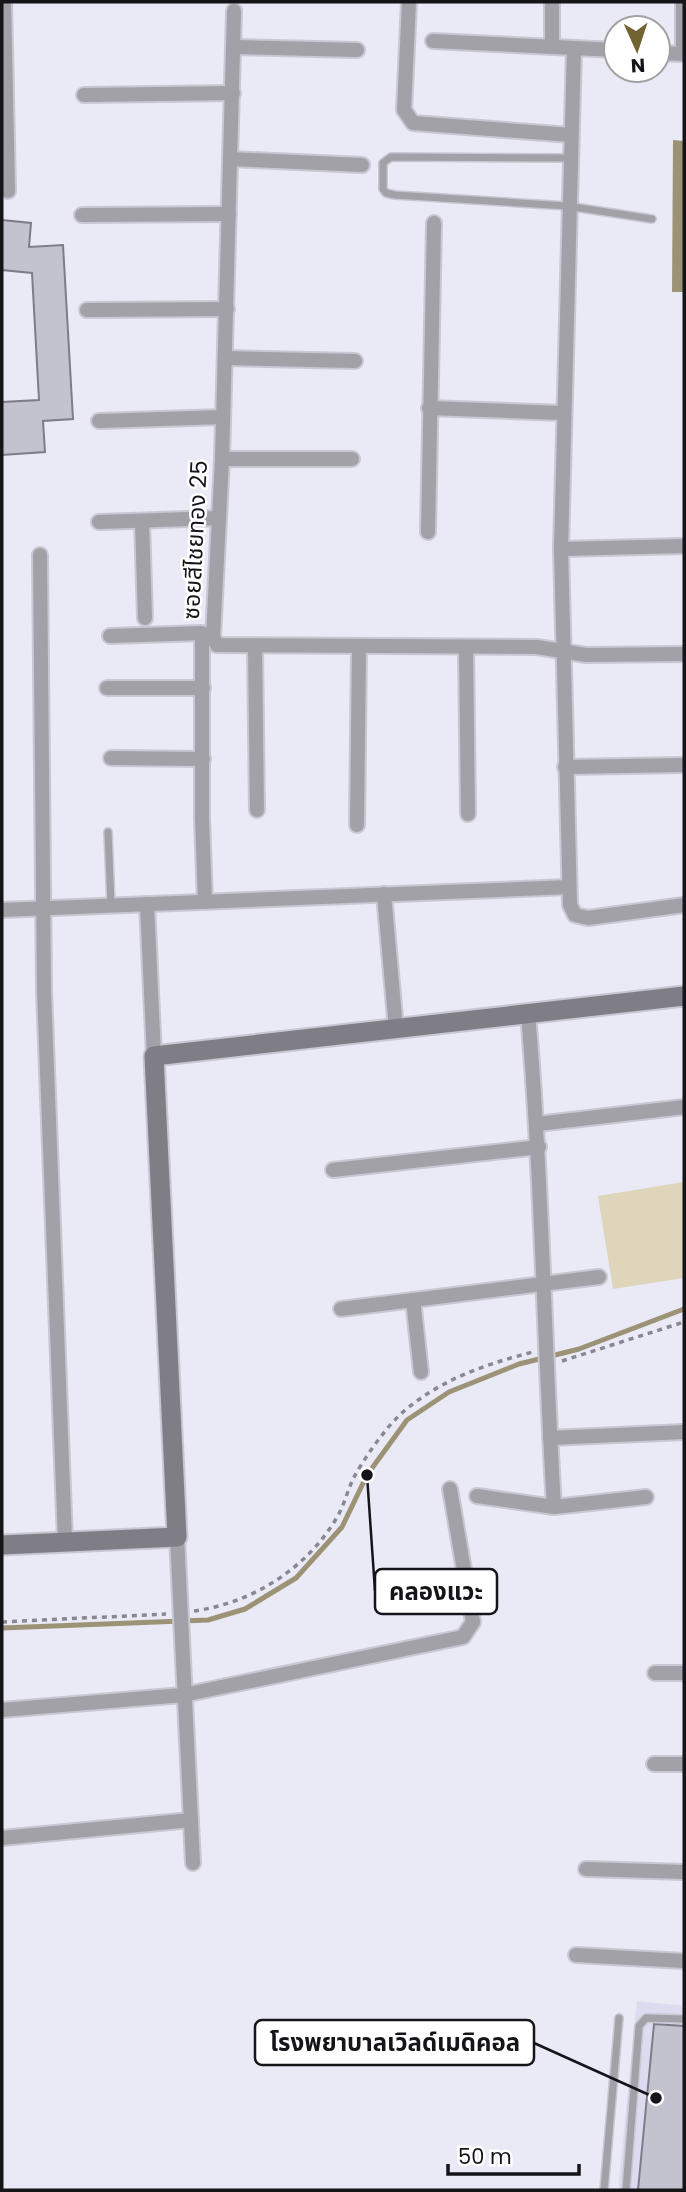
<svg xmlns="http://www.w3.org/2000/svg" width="686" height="2192" font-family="Poppins,'Noto Sans Thai',sans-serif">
<rect width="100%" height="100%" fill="#eae9f6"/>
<path fill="#dcdbef" d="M637 2001 684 2006V2190H618Z"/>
<path fill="#ded5ba" d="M684 1182V1278L613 1289 598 1196Z"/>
<path fill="#9c9377" d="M673 140 684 141V292H672Z"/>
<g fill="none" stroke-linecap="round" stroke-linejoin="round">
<path stroke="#9c9377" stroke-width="5" d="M2 1628 208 1620 245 1609 296 1578 342 1527 367 1475 407 1420 449 1392 519 1364 579 1349 684 1309"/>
</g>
<g fill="#c3c2cf" stroke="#7d7c88" stroke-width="2">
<path d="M2 220 31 223 29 247 63 245 73 419 43 421 45 452 2 455V402L39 400 32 273 2 270Z"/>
<path d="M654 2024 684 2026V2190H638Z"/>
</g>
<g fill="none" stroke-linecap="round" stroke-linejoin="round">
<defs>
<g id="lane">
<path d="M571 158 391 157 383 163V189L386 193 395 195 567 206 652 219"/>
<path d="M108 832 111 905"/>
<path d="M604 2190 619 2018"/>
<path d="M626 2190 639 2026 646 2018 684 2019"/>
</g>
<g id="street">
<path d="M4 2 8 191"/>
<path d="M409 2 404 110 413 123 571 135"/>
<path d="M234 11 222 459 213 637 217 645 537 647 586 655 684 654"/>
<path d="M433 41 616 50"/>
<path d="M235 47 357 50"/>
<path d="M552 47V2"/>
<path d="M574 48 561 549 570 905 575 915 588 918 684 905"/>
<path d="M658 53 684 54"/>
<path d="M683 54V2"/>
<path d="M84 95 233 93"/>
<path d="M231 159 362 165"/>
<path d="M82 215 229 214"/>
<path d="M87 310 227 309"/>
<path d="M225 358 355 361"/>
<path d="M429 408 562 413"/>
<path d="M99 421 223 417"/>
<path d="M222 459H352"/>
<path d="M142 521 145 618"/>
<path d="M99 522 219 518"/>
<path d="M428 532 434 223"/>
<path d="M561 549 684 546"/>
<path d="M40 555 44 991 65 1540"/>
<path d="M110 636 202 633V818L205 902"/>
<path d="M255 647 257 810"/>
<path d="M466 647 468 814"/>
<path d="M107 688H203"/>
<path d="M111 758 203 759"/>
<path d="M565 767 684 765"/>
<path d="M357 825 359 647"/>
<path d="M384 894 396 1029"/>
<path d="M147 904 154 1056"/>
<path d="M2 910 569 887"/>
<path d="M528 1014C542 1178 544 1342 554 1507"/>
<path d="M537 1124 684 1107"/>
<path d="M333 1170 539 1147"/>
<path d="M413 1300 421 1372"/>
<path d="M341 1309 599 1277"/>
<path d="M550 1438 684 1432"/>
<path d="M477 1496 554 1507 646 1497"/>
<path d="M177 1537 193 1863"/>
<path d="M655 1673H684"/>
<path d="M2 1710 183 1695 463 1637 473 1622 450 1489"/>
<path d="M654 1764H684"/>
<path d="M2 1838 191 1820"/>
<path d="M586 1869 684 1872"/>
<path d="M576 1955 684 1961"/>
</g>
<path id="secondary" d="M2 1545 177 1537 154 1056 684 996"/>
</defs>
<use href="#lane" stroke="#c8c7d3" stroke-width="10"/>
<use href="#street" stroke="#c8c7d3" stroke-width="18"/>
<use href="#secondary" stroke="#c8c7d3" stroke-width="23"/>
<g stroke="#898892" stroke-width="3.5" stroke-dasharray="5 5" stroke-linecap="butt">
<path d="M562 1361 684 1322"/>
<path d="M194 1611C252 1603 306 1569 336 1519 344 1506 347 1492 353 1479 365 1457 385 1428 404 1411 442 1379 486 1364 533 1352"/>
<path d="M2 1622 166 1614"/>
</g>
<use href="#lane" stroke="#a2a1a7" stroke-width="7"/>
<use href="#street" stroke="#a2a1a7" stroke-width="14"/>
<use href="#secondary" stroke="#7f7e86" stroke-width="19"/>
</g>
<g text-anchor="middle" stroke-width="5" stroke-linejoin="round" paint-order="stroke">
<g font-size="23" fill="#151419" stroke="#fff">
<text transform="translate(195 540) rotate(-87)" y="8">ซอยสีไชยทอง 25</text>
</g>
</g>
<path fill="none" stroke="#151419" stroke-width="2.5" d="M367 1475L375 1591M656 2098L534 2043"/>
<g fill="#151419" stroke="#fff" stroke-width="2.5">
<circle cx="367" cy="1475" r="7"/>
<circle cx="656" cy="2098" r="7"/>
</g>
<g fill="#fff" stroke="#151419" stroke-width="2.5">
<rect x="375" y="1569" width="122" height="45" rx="7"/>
<rect x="255" y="2020" width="279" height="45" rx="7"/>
</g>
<g font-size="24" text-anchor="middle" font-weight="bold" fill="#151419">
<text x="436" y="1600">คลองแวะ</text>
<text x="395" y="2051">โรงพยาบาลเวิลด์เมดิคอล</text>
</g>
<rect width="686" height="2192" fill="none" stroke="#151419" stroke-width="7"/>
<g transform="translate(637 49) rotate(177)"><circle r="33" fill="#ffffff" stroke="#a1a1a3" stroke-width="2"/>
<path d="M0-5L12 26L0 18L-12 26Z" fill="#736331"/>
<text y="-10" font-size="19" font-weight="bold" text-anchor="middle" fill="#151419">N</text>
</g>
<path d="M448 2164v10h131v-10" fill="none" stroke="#151419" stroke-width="3.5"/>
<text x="458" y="2164" font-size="21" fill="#151419" stroke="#ffffff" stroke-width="5" paint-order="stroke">50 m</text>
</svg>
